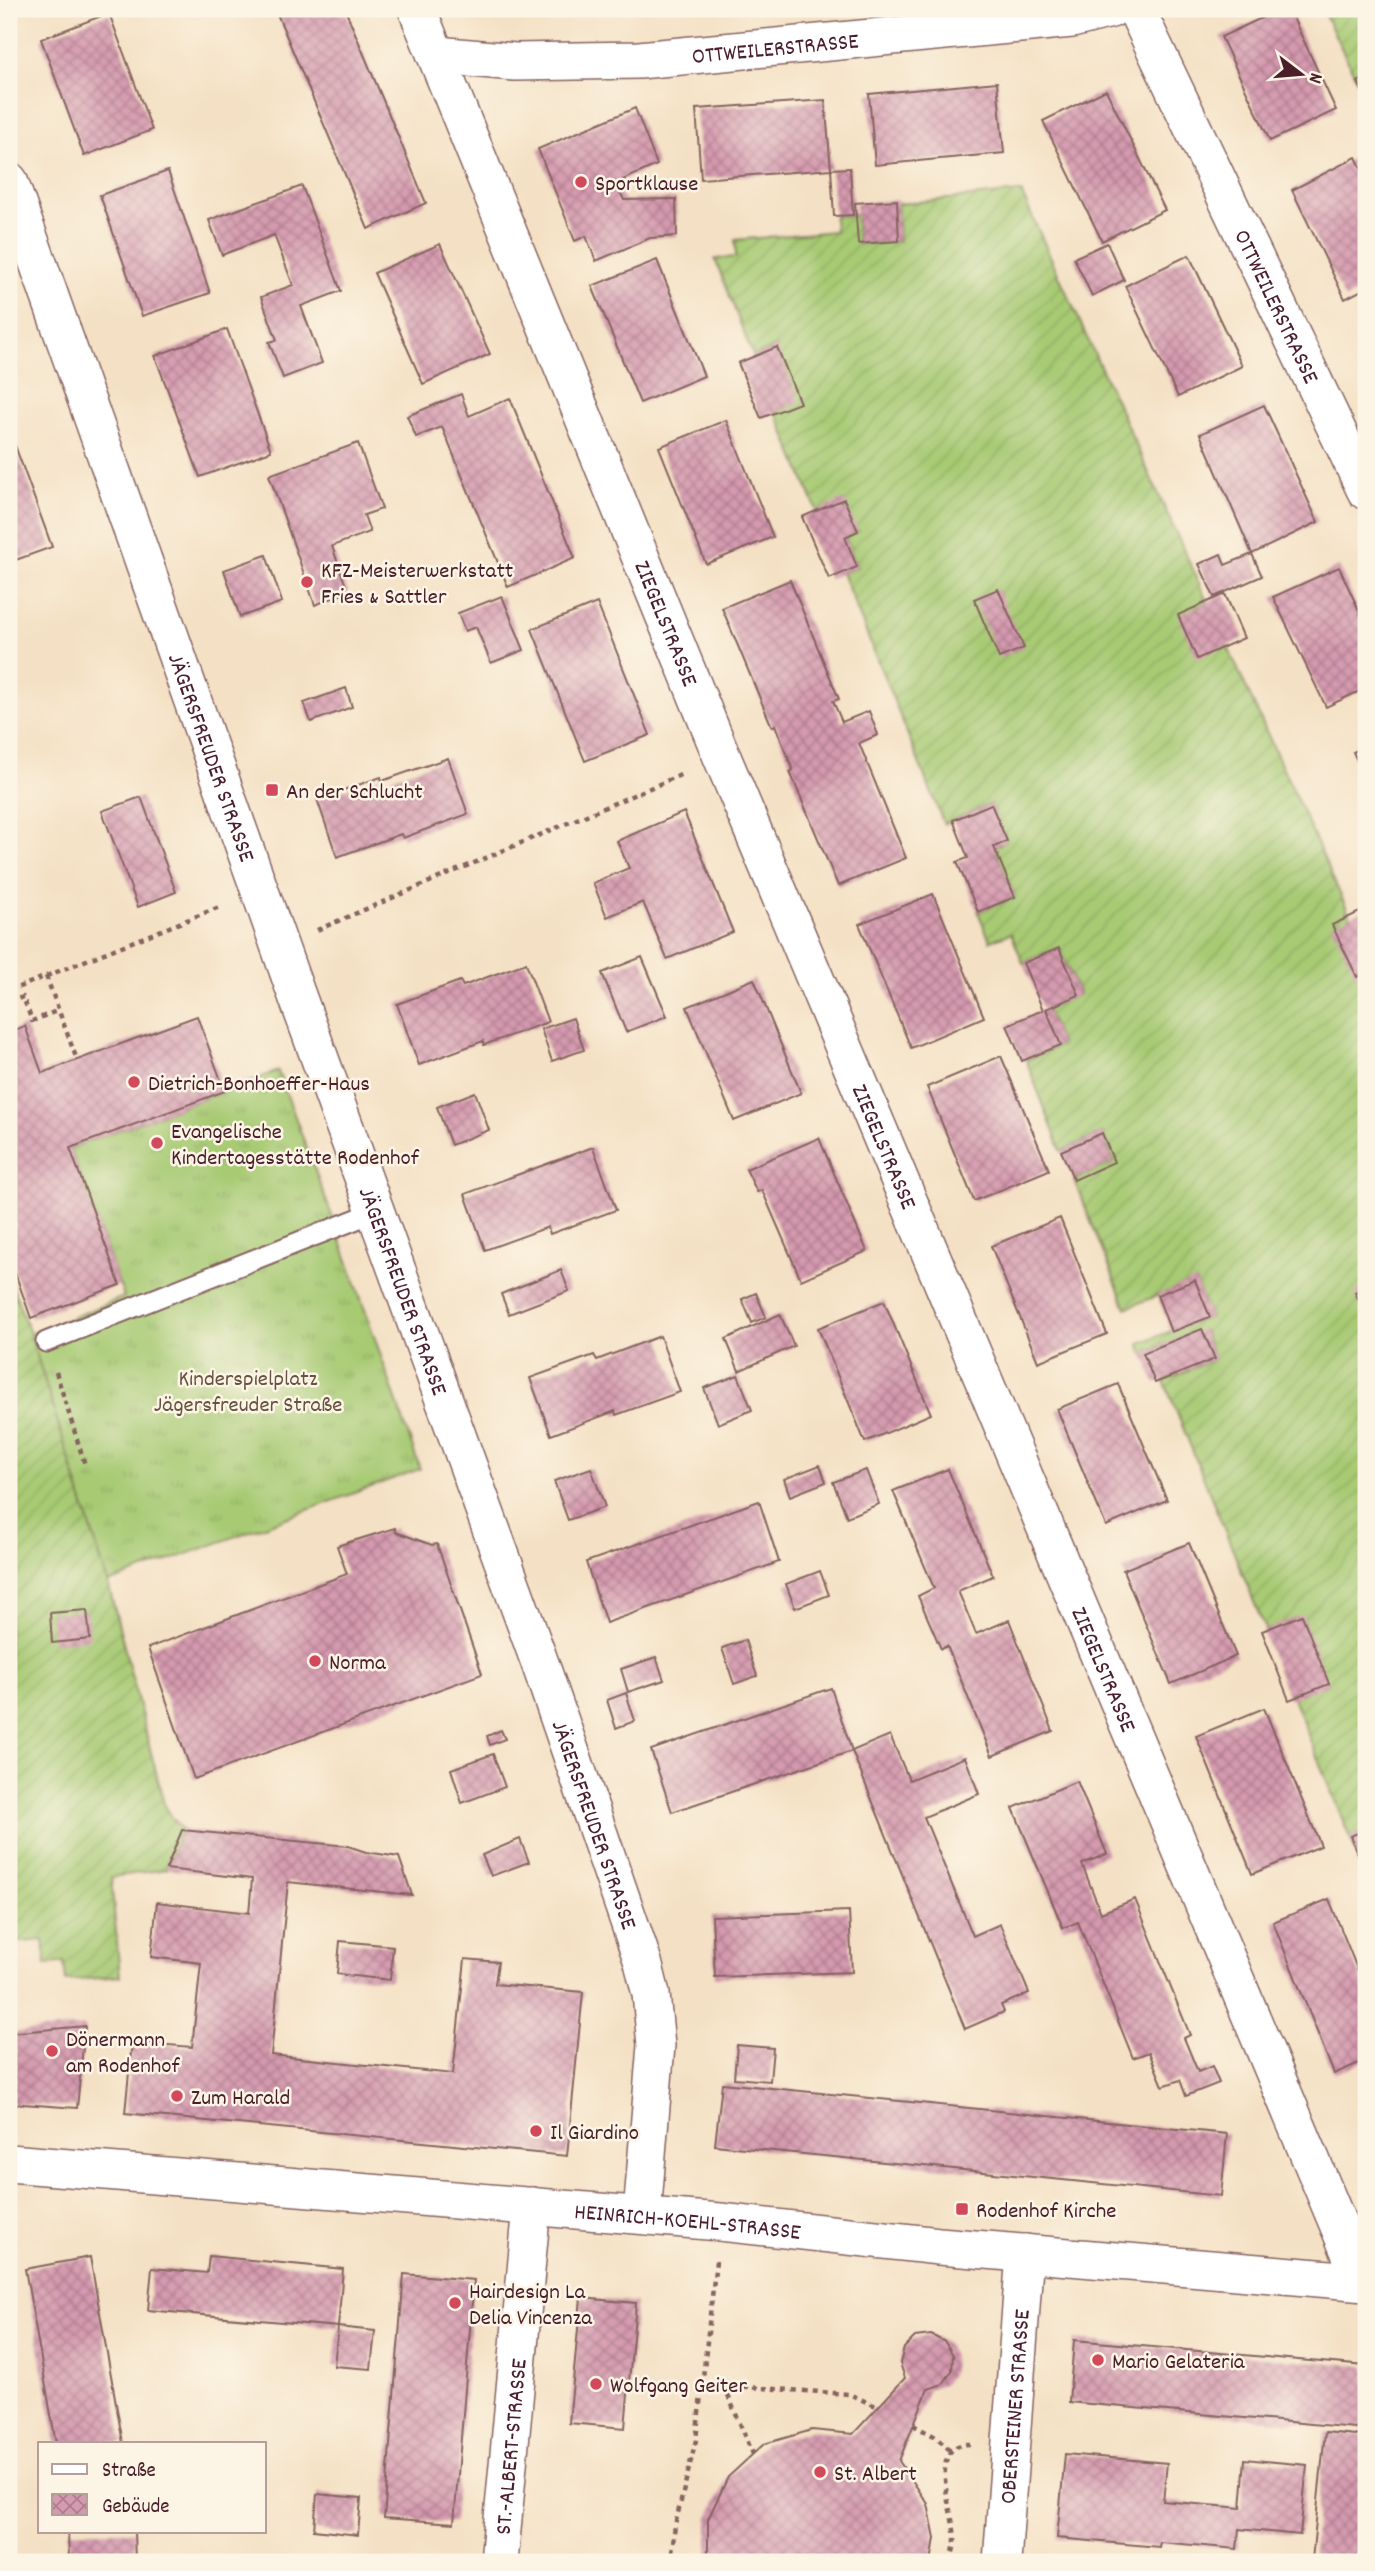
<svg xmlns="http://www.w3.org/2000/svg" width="1375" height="2571" font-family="Dekko,sans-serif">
<defs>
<pattern id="grass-tufts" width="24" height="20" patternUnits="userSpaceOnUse" patternTransform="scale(1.75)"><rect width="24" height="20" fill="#a7ca73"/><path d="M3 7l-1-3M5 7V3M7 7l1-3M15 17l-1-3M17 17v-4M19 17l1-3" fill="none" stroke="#91ad64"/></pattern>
<pattern id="garden-furrows" width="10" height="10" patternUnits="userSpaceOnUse" patternTransform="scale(1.75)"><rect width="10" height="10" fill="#a7ca73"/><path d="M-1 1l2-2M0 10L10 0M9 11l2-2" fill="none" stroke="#91ad64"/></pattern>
<pattern id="building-cross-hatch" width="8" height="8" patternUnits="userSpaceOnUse" patternTransform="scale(1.75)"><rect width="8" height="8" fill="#d59aaf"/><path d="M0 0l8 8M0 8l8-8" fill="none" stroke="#af7d8f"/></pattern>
</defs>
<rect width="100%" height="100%" fill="#fcf5e5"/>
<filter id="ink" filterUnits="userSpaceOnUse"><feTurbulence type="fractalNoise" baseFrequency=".0143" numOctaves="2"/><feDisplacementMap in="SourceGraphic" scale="14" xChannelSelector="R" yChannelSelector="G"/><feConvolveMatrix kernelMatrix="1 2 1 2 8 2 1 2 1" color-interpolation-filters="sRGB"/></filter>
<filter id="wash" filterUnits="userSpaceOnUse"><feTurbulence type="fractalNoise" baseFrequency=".00686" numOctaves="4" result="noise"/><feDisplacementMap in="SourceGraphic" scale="28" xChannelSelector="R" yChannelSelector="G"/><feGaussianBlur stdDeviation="1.57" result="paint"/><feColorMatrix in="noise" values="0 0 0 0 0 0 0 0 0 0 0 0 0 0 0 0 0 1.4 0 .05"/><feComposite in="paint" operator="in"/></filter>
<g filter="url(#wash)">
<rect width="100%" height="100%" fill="#f4e1c5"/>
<path fill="url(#grass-tufts)" stroke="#78744f" stroke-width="2" d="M278 1071 339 1235 420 1469 108 1583 30 1334 124 1297 70 1148Z"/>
<g fill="url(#garden-furrows)" stroke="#78744f" stroke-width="2">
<path d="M1322 9H1366V77L1358 82Z"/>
<path d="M1021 192 1366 951V1877L1164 1381 1214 1359 1203 1330 1143 1353 1139 1343 1210 1317 1195 1281 1126 1308 1074 1180 1114 1162 1102 1133 1061 1151 1026 1060 1061 1045 1046 1009 1079 994 1059 948 1023 963 1011 933 990 941 978 912 1015 897 994 847 1006 841 991 804 944 824 842 573 857 567 845 537 858 531 817 511 776 412 777 347 753 356 715 259 736 257 735 240 835 231 834 216 856 215 858 244 899 241 897 204Z"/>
<path d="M9 1277 30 1334 108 1583 165 1808 182 1830 166 1869 111 1877 120 1976 66 1981 64 1962 46 1965 44 1940 11 1943 9 1922Z"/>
</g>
<g id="blocks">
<g fill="url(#building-cross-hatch)">
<path d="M275 9H345L426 203 368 229Z"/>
<path d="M1281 9H1289L1336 110 1270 141 1221 37Z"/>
<path d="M109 13 152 130 84 156 41 39Z"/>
<path d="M1366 77V99L1358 82Z"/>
<path d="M997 82 1004 153 875 165 869 94Z"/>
<path d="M1106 90 1165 210 1102 241 1043 121Z"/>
<path d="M825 100 831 169 701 179 696 109Z"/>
<path d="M635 108 657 165 616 183 624 200 676 199 677 236 650 238 596 261 586 236 575 241 538 149Z"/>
<path d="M1356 157 1366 178V288L1345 299 1292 190Z"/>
<path d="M850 168 853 215 834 216 831 169Z"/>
<path d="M168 171 210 293 142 316 100 195Z"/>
<path d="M302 186 341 291 301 306 322 363 283 378 269 342 277 340 261 297 293 285 274 235 222 255 209 220Z"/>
<path d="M897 200 899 241 858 244 855 203Z"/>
<path d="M1107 243 1124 280 1092 296 1074 258Z"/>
<path d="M440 244 490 354 423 384 374 273Z"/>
<path d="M1189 255 1242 366 1178 397 1125 286Z"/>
<path d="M657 260 704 376 640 403 592 286Z"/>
<path d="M227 329 271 451 200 477 155 356Z"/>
<path d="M777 347 800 403 761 418 738 363Z"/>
<path d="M461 394 469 416 510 398 575 558 508 587 442 427 416 437 407 416Z"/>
<path d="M1264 405 1318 522 1252 554 1200 434Z"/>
<path d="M726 420 773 537 706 564 659 447Z"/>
<path d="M9 429 52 547 13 561 9 550Z"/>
<path d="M358 443 382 509 364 515 370 532 332 546 348 592 315 605 269 475Z"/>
<path d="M844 499 858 531 845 537 857 567 829 579 802 517Z"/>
<path d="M1221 554 1225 565 1252 554 1262 576 1214 597 1199 564Z"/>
<path d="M266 555 282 602 240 617 224 570Z"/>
<path d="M1339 567 1366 626V688L1326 707 1273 597Z"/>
<path d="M790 580 839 699 833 701 842 722 869 711 878 735 859 743 906 858 838 886 790 772 793 770 775 725 772 727 722 608Z"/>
<path d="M998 589 1024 648 999 658 974 599Z"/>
<path d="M1225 594 1244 638 1197 659 1178 615Z"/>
<path d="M502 596 524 650 491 663 476 627 465 631 458 613Z"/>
<path d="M597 603 650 735 585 761 532 629Z"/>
<path d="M346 688 352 707 311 722 304 703Z"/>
<path d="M1366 746V779L1353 752Z"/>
<path d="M448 758 468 814 403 838 401 834 337 857 317 799 381 777 382 781Z"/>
<path d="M141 797 176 892 138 907 102 811Z"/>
<path d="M991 804 1007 841 994 847 1015 897 978 912 957 862 968 858 953 820Z"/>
<path d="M684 812 733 932 667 959 643 902 607 917 593 883 629 868 617 841Z"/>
<path d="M933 894 984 1017 911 1048 859 924Z"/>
<path d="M1366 909V973L1357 977 1332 925Z"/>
<path d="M1059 948 1079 995 1046 1009 1061 1045 1022 1061 1007 1025 1043 1010 1023 963Z"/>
<path d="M642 957 667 1016 626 1032 602 973Z"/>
<path d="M526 963 548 1022 484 1045 483 1041 419 1065 397 1004 460 981 463 986Z"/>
<path d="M754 979 801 1093 734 1121 687 1007Z"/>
<path d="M197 1016 225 1091 70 1148 120 1285 31 1318 9 1256V1032L25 1026 42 1073Z"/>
<path d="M573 1018 584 1050 552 1061 541 1029Z"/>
<path d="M1001 1056 1049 1170 974 1201 927 1087Z"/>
<path d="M475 1092 489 1130 451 1145 437 1107Z"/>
<path d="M1102 1133 1114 1162 1074 1180 1061 1151Z"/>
<path d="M819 1138 867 1251 801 1280 762 1190 757 1192 746 1169Z"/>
<path d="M593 1147 616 1210 550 1234 548 1227 485 1250 465 1194Z"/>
<path d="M1060 1218 1107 1334 1038 1362 991 1246Z"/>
<path d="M561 1270 569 1291 509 1314 501 1294Z"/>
<path d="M1195 1280 1210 1317 1171 1332 1157 1295Z"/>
<path d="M1366 1287V1317L1355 1292Z"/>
<path d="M756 1293 766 1317 752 1323 742 1299Z"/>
<path d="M884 1301 931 1414 865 1442 818 1328Z"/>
<path d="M780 1314 794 1346 739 1371 726 1339Z"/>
<path d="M1202 1329 1215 1359 1155 1383 1143 1353Z"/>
<path d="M660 1336 680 1392 616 1415 615 1411 551 1435 530 1378 594 1355 597 1360Z"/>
<path d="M738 1375 752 1410 718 1424 704 1388Z"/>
<path d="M1118 1384 1167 1500 1106 1526 1057 1409Z"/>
<path d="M820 1465 826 1482 790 1496 784 1479Z"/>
<path d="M591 1468 605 1507 568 1520 554 1481Z"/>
<path d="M948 1469 993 1576 958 1591 976 1634 1009 1620 1053 1731 992 1756 947 1646 941 1649 918 1596 934 1588 893 1491Z"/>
<path d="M866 1470 879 1504 847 1517 833 1482Z"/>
<path d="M759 1501 779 1562 606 1623 586 1562Z"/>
<path d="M395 1528 396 1532 432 1545 437 1544 482 1674 194 1779 148 1648 347 1574 337 1546Z"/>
<path d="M1189 1543 1236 1656 1171 1684 1123 1570Z"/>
<path d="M820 1571 829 1595 795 1608 786 1584Z"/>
<path d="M87 1610 90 1639 52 1643 50 1613Z"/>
<path d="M1302 1615 1329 1684 1289 1700 1262 1631Z"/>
<path d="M745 1640 757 1676 734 1684 722 1648Z"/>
<path d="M656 1657 664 1680 628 1692 621 1669Z"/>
<path d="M831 1688 852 1751 890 1735 909 1780 965 1757 979 1794 924 1817 973 1936 1000 1924 1029 1993 1001 2005 1004 2012 965 2029 852 1751 672 1812 651 1750Z"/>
<path d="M626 1693 635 1721 616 1728 607 1700Z"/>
<path d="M1264 1708 1321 1846 1252 1874 1196 1736Z"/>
<path d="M501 1730 505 1739 490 1745 487 1736Z"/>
<path d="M493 1754 505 1787 462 1803 451 1769Z"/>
<path d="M1077 1781 1107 1854 1082 1864 1101 1913 1135 1899 1190 2035 1184 2038 1198 2072 1212 2066 1219 2083 1186 2096 1180 2080 1163 2086 1149 2052 1133 2058 1078 1922 1063 1928 1013 1808Z"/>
<path d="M182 1830 348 1846 366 1852 399 1857 412 1895 288 1882 271 2055 453 2074 465 1959 498 1962 495 1984 583 1992 567 2156 125 2113 132 2042 192 2047 201 1963 151 1957 157 1902 249 1913 252 1879 166 1869Z"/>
<path d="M1366 1830V1874L1350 1836Z"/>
<path d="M520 1839 529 1862 491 1876 482 1855Z"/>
<path d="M1329 1899 1366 1991V2060L1334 2074 1273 1922Z"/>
<path d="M849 1911 852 1972 715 1977 712 1916Z"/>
<path d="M340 1941 393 1946 390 1980 337 1974Z"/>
<path d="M85 2026 77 2108 9 2103V2033Z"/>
<path d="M737 2045 773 2048 770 2081 734 2078Z"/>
<path d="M722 2083 1227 2134 1221 2196 715 2145Z"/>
<path d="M209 2256 343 2269 338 2327 375 2331 371 2369 334 2366 338 2327 148 2310 152 2268 207 2273Z"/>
<path d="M90 2257 123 2443H56L25 2269Z"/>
<path d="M404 2274 474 2280 454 2523 384 2518Z"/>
<path d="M581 2298 636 2303 625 2428 569 2423Z"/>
<path d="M931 2335 945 2342 953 2355 952 2371 943 2384 928 2389 899 2461 928 2504 935 2538 931 2562H708V2519L728 2477 764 2444 812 2430 853 2434 905 2378 900 2363 904 2348 915 2337Z"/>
<path d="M1074 2340 1366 2366V2429L1069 2402Z"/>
<path d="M1325 2432 1366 2436V2562L1312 2560Z"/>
<path d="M1065 2454 1167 2463 1163 2501 1241 2508 1245 2459 1307 2465 1300 2535 1239 2529 1237 2549 1160 2542 1159 2547 1057 2538Z"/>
<path d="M317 2494 361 2498 358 2535 314 2530Z"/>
<path d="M68 2531H134L135 2562H69Z"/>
<path d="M371 2559 389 2560V2562H370Z"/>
</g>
</g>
</g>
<g filter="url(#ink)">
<use href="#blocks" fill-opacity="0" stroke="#866361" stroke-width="2"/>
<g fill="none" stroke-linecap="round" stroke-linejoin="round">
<defs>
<path id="lane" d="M46 1342 377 1211"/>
<g id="street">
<path id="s1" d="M417 9 722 757 1362 2281"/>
<path id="s2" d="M1136 9 1366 491"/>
<path id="s3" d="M436 55 515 62 639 60 1072 19 1111 9"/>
<path id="s4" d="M9 181 296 993 541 1666 643 1962 651 1994 656 2045 642 2215"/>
<path id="s5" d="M9 2163 720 2222 939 2246 1366 2282"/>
<path id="s6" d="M499 2562 532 2206"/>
<path id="s7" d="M1002 2562 1025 2253"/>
</g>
</defs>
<use href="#lane" stroke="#866361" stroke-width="23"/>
<use href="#street" stroke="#866361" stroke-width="40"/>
<g stroke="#866361" stroke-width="4.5" stroke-dasharray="5 5" stroke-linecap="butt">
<path d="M317 930 685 773"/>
<path d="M46 976 77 1060"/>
<path d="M9 991 222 906"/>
<path d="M9 1002 23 997 32 1021 59 1010"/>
<path d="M56 1372 85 1465"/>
<path d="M703 2384 849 2394 878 2407"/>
<path d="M724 2386 753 2454"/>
<path d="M913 2425 934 2436 950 2450"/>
<path d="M671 2562 675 2525 696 2440 716 2261"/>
<path d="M950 2562C952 2555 955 2547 955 2540 955 2515 924 2443 970 2444"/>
</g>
<use href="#lane" stroke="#fff" stroke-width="19"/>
<use href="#street" stroke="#fff" stroke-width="37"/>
</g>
</g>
<g fill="#d1495b" stroke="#fcf5e5" stroke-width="2.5">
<circle cx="581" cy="182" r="7"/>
<circle cx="307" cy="582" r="7"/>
<rect x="265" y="783" width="14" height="14" rx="3.5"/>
<circle cx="134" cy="1082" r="7"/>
<circle cx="157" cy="1143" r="7"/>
<circle cx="315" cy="1661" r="7"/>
<circle cx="52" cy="2051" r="7"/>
<circle cx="177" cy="2096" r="7"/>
<circle cx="536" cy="2131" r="7"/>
<rect x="955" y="2202" width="14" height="14" rx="3.5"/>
<circle cx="455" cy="2303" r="7"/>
<circle cx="1098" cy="2360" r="7"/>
<circle cx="596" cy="2384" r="7"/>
<circle cx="820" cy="2472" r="7"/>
</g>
<g text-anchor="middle" stroke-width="5" stroke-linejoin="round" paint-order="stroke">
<g font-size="23" fill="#4a1f2b" stroke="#fcf5e5">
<text dy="8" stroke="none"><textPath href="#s3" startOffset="340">OTTWEILERSTRASSE</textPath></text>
<text dy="8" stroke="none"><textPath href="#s2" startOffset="329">OTTWEILERSTRASSE</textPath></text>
<text dy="8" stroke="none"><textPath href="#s1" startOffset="663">ZIEGELSTRASSE</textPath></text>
<text dy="8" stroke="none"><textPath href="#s4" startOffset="611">JÄGERSFREUDER STRASSE</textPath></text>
<text dy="8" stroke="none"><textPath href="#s1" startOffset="1230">ZIEGELSTRASSE</textPath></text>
<text dy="8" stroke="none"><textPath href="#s4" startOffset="1178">JÄGERSFREUDER STRASSE</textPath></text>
<text dy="8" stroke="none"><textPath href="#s1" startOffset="1797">ZIEGELSTRASSE</textPath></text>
<text dy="8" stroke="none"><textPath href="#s4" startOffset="1745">JÄGERSFREUDER STRASSE</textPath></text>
<text dy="8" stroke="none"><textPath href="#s5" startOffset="681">HEINRICH-KOEHL-STRASSE</textPath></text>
<text dy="8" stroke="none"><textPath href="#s7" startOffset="156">OBERSTEINER STRASSE</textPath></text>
<text dy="8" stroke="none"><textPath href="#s6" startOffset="116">ST.-ALBERT-STRASSE</textPath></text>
</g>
<g font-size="23" fill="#4a1f2b" stroke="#fcf5e5" text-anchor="start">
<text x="595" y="190">Sportklause</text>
<text x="321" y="577">KFZ-Meisterwerkstatt<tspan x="321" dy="26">Fries &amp; Sattler</tspan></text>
<text x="286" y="798">An der Schlucht</text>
<text x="148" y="1090">Dietrich-Bonhoeffer-Haus</text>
<text x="171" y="1138">Evangelische<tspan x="171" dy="26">Kindertagesstätte Rodenhof</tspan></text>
<text x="329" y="1669">Norma</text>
<text x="66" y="2046">Dönermann<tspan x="66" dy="26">am Rodenhof</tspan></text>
<text x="191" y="2104">Zum Harald</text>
<text x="550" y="2139">Il Giardino</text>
<text x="976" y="2217">Rodenhof Kirche</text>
<text x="469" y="2298">Hairdesign La<tspan x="469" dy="26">Delia Vincenza</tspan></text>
<text x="1112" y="2368">Mario Gelateria</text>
<text x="610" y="2392">Wolfgang Geiter</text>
<text x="834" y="2480">St. Albert</text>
</g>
<g font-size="23" fill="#665241" stroke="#fcf5e5">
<text x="248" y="1385">Kinderspielplatz<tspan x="248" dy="26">Jägersfreuder Straße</tspan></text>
</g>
</g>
<rect width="1375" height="2571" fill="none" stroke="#fcf5e5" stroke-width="35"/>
<rect x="38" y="2442" width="228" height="91" fill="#fcf5e5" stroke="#b59f9b" stroke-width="2"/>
<rect x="52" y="2464" width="35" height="10" fill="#ffffff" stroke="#b59f9b" stroke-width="2"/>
<text x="102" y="2476" font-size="21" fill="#4a1f2b">Straße</text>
<rect x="52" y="2494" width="35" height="21" fill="url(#building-cross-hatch)" stroke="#b59f9b" stroke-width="2"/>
<text x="102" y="2512" font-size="21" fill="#4a1f2b">Gebäude</text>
<g transform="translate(1301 74) rotate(106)" stroke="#fcf5e5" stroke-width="5" paint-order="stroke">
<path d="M0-5L12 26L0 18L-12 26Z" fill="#4a1f2b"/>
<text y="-10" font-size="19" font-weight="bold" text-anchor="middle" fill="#4a1f2b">N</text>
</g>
</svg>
